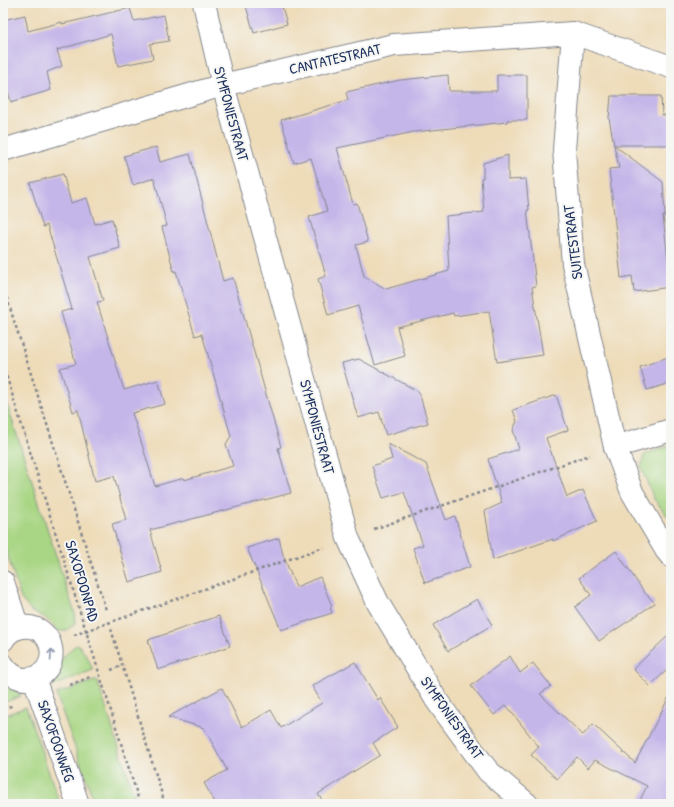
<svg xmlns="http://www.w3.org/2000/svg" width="674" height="807" font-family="'Patrick Hand',sans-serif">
<rect width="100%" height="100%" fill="#f6f6f2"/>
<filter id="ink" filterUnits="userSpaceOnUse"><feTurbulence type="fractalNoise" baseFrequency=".025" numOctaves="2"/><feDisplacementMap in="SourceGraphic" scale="8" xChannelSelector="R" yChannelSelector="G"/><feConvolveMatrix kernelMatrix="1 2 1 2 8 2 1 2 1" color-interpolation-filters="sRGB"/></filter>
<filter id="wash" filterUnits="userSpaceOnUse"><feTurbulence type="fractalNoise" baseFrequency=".012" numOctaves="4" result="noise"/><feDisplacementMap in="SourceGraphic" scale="16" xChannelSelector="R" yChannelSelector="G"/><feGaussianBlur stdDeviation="0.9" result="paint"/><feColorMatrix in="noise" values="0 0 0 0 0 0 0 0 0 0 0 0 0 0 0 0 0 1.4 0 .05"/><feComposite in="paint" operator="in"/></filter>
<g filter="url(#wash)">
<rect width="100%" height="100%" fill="#eedcb9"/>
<g fill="#a9d684" stroke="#628271">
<path d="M3 392 75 614V624L65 631H57L52 624 44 617 31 611 21 599 3 541Z"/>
<path d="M671 445V521L654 499 641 467 644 455Z"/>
<path d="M78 644 88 658 93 670 53 686C56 667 61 655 78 644Z"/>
<path d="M97 680 137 804H95L56 694Z"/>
<path d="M3 681 14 688 21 696 3 703Z"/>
<path d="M26 707 60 804H3V716Z"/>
</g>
<g id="blocks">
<g fill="#c5b6e9">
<path d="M245 3H281L287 24 254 33Z"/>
<path d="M130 8 134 21 164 15 169 41 150 44 153 59 118 66 111 34 57 50 62 66 47 72 51 90 11 102 3 74V20L25 15 28 31 62 22V24Z"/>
<path d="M448 75 449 91H497V75H527V120H507V122L414 132 337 148 353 204 357 203 368 242 356 245 364 276 386 289 449 271 446 216 484 212 481 178H483V163L508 155V180L526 179 529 210H527L536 286 532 287 543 355 497 362 489 311 454 316 453 313 397 327 405 356 375 365 358 306 328 315 318 279 326 276 309 217 327 211 311 158 294 163 281 120 348 100 346 92 400 80Z"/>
<path d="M611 96H661L662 115H671V145H614L609 118Z"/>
<path d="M614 145 663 182 665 216H663L671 287 634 292 632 276 621 278 609 169 619 168Z"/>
<path d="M156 147 160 162 190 154 223 281 233 278 281 447 278 448 291 493 150 530 162 572 129 582 112 524 126 520 114 476 95 481 78 410 73 412 60 368 76 364 61 312 72 309 47 225 43 227 30 183 63 174 71 203 87 198 95 224 112 219 120 248 90 257 103 301 97 302 124 390 158 380 165 404 132 413 155 486 184 478V480L233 466 226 444 231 436 202 334 195 336 176 271 174 272 162 227 167 226 154 178 133 185 124 156Z"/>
<path d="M671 356V383L647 390 640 367Z"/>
<path d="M359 359 419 392 428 423 386 435 379 412 358 418 342 363Z"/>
<path d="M556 395 568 430 546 438 567 497 583 490 597 521 553 541V539L493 560 485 511 502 503 488 459 519 449 513 430 517 421 513 410Z"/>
<path d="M388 444 426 464 446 520 455 516 470 567 425 583 413 548 423 545 404 492 383 498 372 466 392 459Z"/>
<path d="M279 538 283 555 296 587 320 577 332 606 330 607 332 613 281 630 247 548Z"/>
<path d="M616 551 644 592 655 603 599 641 575 607 591 595 579 578Z"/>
<path d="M477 599 492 625 448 651 433 625Z"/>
<path d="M219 616 230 646 158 670 148 640Z"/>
<path d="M671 633V666L650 686 633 669Z"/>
<path d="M510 656 520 673 533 663 551 686 540 694 583 735 593 724 635 763 671 693V804H638L647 786 595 760 588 768 577 757 557 779 531 755 539 747 506 705 494 715 471 686Z"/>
<path d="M355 662 378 700 380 698 398 727 373 743 380 755 318 794 325 804H216L204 783 227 770 204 728 168 717 222 688 242 727 271 710 281 728 322 703 312 686Z"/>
</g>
</g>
</g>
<g filter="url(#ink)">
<use href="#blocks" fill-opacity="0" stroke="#84868c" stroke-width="1"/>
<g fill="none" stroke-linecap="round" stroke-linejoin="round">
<defs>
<g id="minor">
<path d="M204 3 223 85 348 538 378 603 437 701 488 771 527 804"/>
<path d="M573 33 564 150 573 264 615 447"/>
<path d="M3 150 223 85 394 45 573 33 671 67"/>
<path d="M671 430 615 447 632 492 666 550 671 556"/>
</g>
<g id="tertiary">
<path d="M3 582 18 628"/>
<path d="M3 640C7 633 14 628 22 627 57 623 63 674 29 679 18 680 9 674 3 665"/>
<path d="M34 678 78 804"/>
</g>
</defs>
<use href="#minor" stroke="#84868c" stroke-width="24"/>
<use href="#tertiary" stroke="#84868c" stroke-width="24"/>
<g stroke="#84868c" stroke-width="2.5" stroke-dasharray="3 3" stroke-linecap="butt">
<path d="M3 286 106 610"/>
<path d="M3 365 140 804"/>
<path d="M374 529 590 455"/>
<path d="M111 629 165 804"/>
<path d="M74 635 324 547"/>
<path d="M111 670 122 666"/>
<path d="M70 685 90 677"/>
<path d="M3 709 14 705"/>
</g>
<use href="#minor" stroke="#fff" stroke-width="22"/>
<use href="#tertiary" stroke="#fff" stroke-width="22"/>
</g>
<defs><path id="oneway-shaft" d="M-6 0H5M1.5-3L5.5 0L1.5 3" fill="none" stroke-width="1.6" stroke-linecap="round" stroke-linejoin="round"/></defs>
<use stroke="#8d97ae" href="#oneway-shaft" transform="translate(51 655) rotate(-86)"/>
</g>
<g text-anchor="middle" stroke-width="4" stroke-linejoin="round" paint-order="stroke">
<g font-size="15" fill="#1b2f5e" stroke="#f6f6f2">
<text transform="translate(335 59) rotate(-13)" y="5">CANTATESTRAAT</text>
<text transform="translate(231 114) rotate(75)" y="5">SYMFONIESTRAAT</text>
<text transform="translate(573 242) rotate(-97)" y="5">SUITESTRAAT</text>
<text transform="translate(317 427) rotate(75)" y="5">SYMFONIESTRAAT</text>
<text transform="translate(82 581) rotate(73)" y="5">SAXOFOONPAD</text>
<text transform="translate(452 718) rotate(55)" y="5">SYMFONIESTRAAT</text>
<text transform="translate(56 741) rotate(71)" y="5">SAXOFOONWEG</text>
</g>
</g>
<rect width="674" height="807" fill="none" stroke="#f6f6f2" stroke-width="16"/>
</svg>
